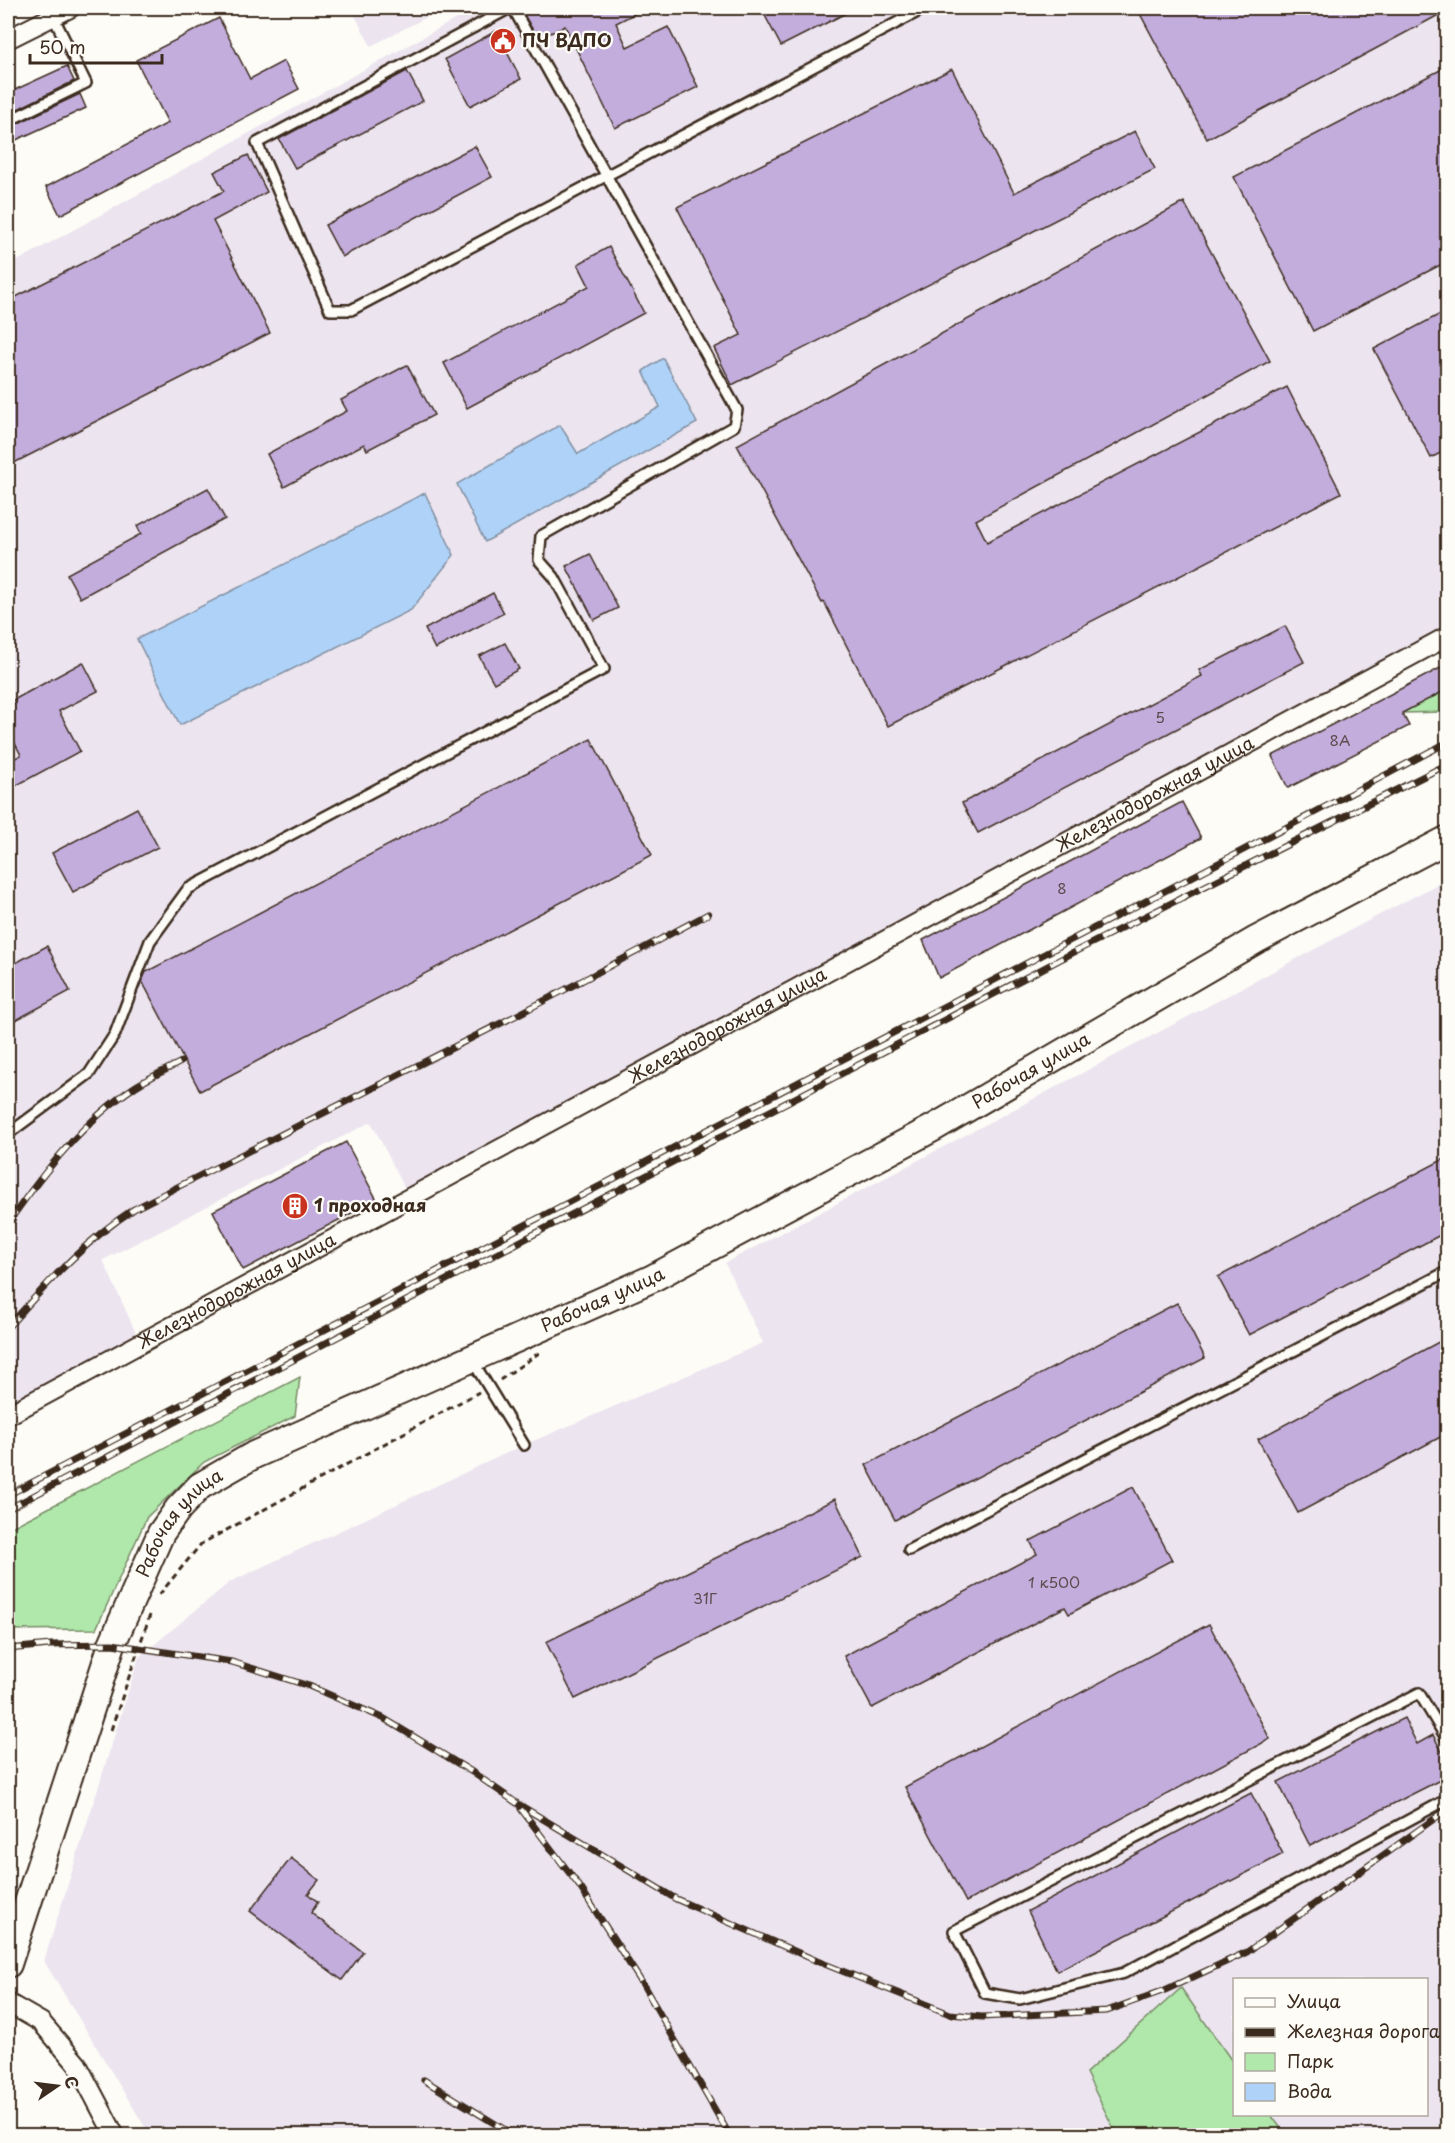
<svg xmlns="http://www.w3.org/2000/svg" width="1455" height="2143" font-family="'Playpen Sans',sans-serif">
<rect width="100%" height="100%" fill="#fdfcf7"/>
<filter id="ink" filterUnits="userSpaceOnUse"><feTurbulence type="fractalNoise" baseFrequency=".0167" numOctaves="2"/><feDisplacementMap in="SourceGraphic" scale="12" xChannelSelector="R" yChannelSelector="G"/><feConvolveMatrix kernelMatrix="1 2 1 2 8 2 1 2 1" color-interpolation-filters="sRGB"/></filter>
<g filter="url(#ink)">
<g fill="#ece4ef" fill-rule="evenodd">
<path d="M351 8H444L371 46Z"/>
<path d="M476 8H1447V625L411 1200 371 1122 103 1260 140 1342 8 1414V266Z"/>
<path d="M1447 879V2135H150L44 1961 139 1657 230 1582 524 1445 763 1343 725 1263ZM1234 1980H1426V2114H1234Z"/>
</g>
<g fill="#b0e8ab" stroke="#768964" stroke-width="1.5">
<path d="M1447 689V711L1444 712 1402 713Z"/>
<path d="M300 1377 295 1416 204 1462 147 1517 96 1629 8 1630V1529Z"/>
<path d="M1181 1988 1234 2064V2114L1271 2115 1286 2135H1117L1086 2073Z"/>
</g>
<g fill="#afd3f8" stroke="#818fa1" stroke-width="1.5">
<path d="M663 358 697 423 485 542 457 484 560 425 578 454 660 407 643 371Z"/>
<path d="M425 493 454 555 411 610 180 725 137 639Z"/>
</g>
<g fill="#c3addc" stroke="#3b2a1e" stroke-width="1.5">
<path d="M534 8H646L616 23 627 47 668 27 698 87 615 128 565 26 538 39 523 13Z"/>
<path d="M761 8H856L781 46Z"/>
<path d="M1137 8H1448V10L1207 139Z"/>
<path d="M219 18 250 79 284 61 299 89 60 215 46 187 168 123 136 60Z"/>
<path d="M496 31 521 79 470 106 445 59Z"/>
<path d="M67 66 74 81 8 114V93Z"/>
<path d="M1448 66V261L1313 331 1234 177Z"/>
<path d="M952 69 1014 193 1135 131 1155 169 732 385 714 348 741 335 677 207Z"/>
<path d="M407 71 423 101 295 168 279 139Z"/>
<path d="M80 94 86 108 14 141 8 128Z"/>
<path d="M475 146 492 177 342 257 325 225Z"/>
<path d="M248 155 267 192 213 221 270 333 8 466V301L224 191 214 172Z"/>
<path d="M1184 202 1270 361 976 520 987 542 1287 387 1341 493 888 726 824 602 822 603 737 445Z"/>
<path d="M609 247 644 313 467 408 444 363 589 286 578 264Z"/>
<path d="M1448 310V449L1431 458 1374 349Z"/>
<path d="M407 365 434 415 367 450 364 444 284 487 267 454 347 411 341 400Z"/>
<path d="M208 488 225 519 80 598 67 574 141 534 137 526Z"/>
<path d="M590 554 618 608 594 620 566 566Z"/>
<path d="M493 593 504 613 435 649 425 629Z"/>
<path d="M1285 626 1304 662 978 833 962 803 1202 676 1199 670Z"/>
<path d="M505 643 519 669 494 683 479 656Z"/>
<path d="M83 662 98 691 59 711 80 751 8 790V762L21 755 8 730V703Z"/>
<path d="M1448 664V689L1402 713 1409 726 1288 788 1272 756Z"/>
<path d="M591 739 652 855 200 1091 142 981 146 972Z"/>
<path d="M1182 802 1201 838 939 978 923 940Z"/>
<path d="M137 808 158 847 73 892 52 853Z"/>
<path d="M47 946 70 991 14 1021 8 1009V967Z"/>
<path d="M346 1142 377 1200 243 1270 213 1211Z"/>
<path d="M1448 1157V1231L1249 1335 1218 1277Z"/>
<path d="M1177 1303 1205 1358 895 1520 866 1465Z"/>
<path d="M1448 1337V1433L1298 1513 1258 1439Z"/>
<path d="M1133 1487 1172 1560 1069 1614 1065 1607 872 1708 844 1656 1037 1554 1030 1541Z"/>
<path d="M835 1499 863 1557 575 1699 546 1642Z"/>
<path d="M1209 1624 1270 1739 966 1902 905 1787Z"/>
<path d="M1404 1718 1417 1744 1433 1735 1448 1763V1776L1310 1846 1278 1782Z"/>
<path d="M1251 1793 1283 1854 1057 1971 1028 1911Z"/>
<path d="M291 1858 319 1880 308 1894 318 1902 311 1913 363 1952 342 1980 250 1911Z"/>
</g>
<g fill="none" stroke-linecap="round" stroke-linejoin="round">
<defs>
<g id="lane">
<path d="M510 8 257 143 330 310H351L925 8"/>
<path d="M8 121 86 83 53 16"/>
<path d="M8 1134 89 1074 115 1034 150 941 188 889 604 669 554 577 539 560 541 536 734 426 737 410 513 8"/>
<path d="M472 1360 524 1445"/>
<path d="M909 1550 1448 1271"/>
<path d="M1448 1741 1419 1693 954 1931 985 1993 1020 1999 1124 1973 1448 1799"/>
</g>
<g id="street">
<path d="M8 39 70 8"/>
<path id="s1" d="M8 1415 1448 636"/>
<path d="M8 2003 41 2022 77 2064 115 2136"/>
</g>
<g id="secondary">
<path id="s2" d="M8 1964 112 1644 161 1533 178 1509 200 1486 254 1455 651 1279 935 1127 1256 940 1448 839"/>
</g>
</defs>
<use href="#lane" stroke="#3b2a1e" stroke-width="14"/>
<use href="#street" stroke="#3b2a1e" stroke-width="22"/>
<use href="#secondary" stroke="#3b2a1e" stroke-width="30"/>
<g stroke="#3b2a1e" stroke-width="3" stroke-dasharray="6 4.5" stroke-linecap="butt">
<path d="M500 1380 539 1353"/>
<path d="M159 1595 201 1544 479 1392"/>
<path d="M111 1730 151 1612"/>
</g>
<use href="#lane" stroke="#fdfcf7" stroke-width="9"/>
<use href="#street" stroke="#fdfcf7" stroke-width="18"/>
<use href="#secondary" stroke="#fdfcf7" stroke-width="26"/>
<defs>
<g id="rail">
<path d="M8 1223C43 1173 84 1120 136 1086 150 1077 166 1070 181 1062"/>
<path d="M8 1327C49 1282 82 1243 134 1209L519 1014 708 914"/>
<path d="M8 1495 1253 845 1448 742"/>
<path d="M8 1509 1084 947 1448 764"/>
<path d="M8 1649 50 1645 112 1644 232 1662 309 1686 383 1718 472 1772 518 1804 676 1899 817 1961 950 2014 982 2017 1107 2011 1165 1990 1247 1952 1448 1809"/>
<path d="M521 1809 580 1887 642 1983 730 2136"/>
<path d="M424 2080 515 2136"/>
</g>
</defs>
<use href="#rail" stroke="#3b2a1e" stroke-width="7"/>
<use href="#rail" stroke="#fdfcf7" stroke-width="4.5" stroke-dasharray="14" stroke-linecap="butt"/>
</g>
</g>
<defs>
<symbol id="civic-disc" viewBox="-11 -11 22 22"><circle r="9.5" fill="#c8321e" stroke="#fdfcf7"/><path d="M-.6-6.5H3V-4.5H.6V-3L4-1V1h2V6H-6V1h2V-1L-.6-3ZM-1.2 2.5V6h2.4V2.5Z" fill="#fff"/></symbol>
<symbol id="building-disc" viewBox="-11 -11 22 22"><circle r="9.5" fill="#c8321e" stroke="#fdfcf7"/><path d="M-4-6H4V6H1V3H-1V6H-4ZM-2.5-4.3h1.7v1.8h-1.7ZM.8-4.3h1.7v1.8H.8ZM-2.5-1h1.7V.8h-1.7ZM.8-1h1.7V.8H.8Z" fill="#fff"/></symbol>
</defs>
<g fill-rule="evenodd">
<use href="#civic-disc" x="488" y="26" width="30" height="30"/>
<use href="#building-disc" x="280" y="1191" width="30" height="30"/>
</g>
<g text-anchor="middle" stroke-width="4.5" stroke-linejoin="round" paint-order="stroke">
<g font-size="15" fill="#5d4b4e">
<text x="1160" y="723">5</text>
<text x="1340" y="746">8А</text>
<text x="1062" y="894">8</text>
<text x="1054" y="1588">1 к500</text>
<text x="705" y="1604">31Г</text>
</g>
<g font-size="18" font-weight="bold" fill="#3b2a1e" stroke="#fdfcf7" text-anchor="start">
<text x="522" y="47">ПЧ ВДПО</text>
<text x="314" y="1212">1 проходная</text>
</g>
<g font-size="18" fill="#3b2a1e" stroke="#fdfcf7">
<text dy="6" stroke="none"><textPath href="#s1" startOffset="1304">Железнодорожная улица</textPath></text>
<text dy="6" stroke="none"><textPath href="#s1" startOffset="818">Железнодорожная улица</textPath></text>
<text dy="6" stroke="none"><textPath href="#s2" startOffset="1449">Рабочая улица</textPath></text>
<text dy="6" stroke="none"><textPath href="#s1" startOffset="260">Железнодорожная улица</textPath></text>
<text dy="6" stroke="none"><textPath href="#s2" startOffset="963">Рабочая улица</textPath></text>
<text dy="6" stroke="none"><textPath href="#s2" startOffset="477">Рабочая улица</textPath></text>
</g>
</g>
<rect width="1455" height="2143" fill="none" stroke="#fdfcf7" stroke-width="30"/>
<rect x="15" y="15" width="1425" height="2113" fill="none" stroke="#3b2a1e" stroke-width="2" filter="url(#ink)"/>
<rect x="1233" y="1978" width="195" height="138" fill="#fdfcf7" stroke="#afa8a0" stroke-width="1.5"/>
<rect x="1245" y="1998" width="30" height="9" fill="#fdfcf7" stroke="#afa8a0" stroke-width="1.5"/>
<text x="1287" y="2008" font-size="18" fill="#3b2a1e">Улица</text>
<rect x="1245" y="2028" width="30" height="9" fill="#3b2a1e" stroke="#afa8a0" stroke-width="1.5"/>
<text x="1287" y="2038" font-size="18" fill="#3b2a1e">Железная дорога</text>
<rect x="1245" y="2053" width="30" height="18" fill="#b0e8ab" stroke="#afa8a0" stroke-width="1.5"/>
<text x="1287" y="2068" font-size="18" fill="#3b2a1e">Парк</text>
<rect x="1245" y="2083" width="30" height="18" fill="#afd3f8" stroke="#afa8a0" stroke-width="1.5"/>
<text x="1287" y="2098" font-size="18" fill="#3b2a1e">Вода</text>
<g transform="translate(57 2086) rotate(76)" stroke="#fdfcf7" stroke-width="4.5" paint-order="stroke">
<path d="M0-4.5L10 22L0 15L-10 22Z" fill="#3b2a1e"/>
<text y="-9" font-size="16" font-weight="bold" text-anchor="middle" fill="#3b2a1e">С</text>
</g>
<path d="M30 54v9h132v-9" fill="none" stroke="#3b2a1e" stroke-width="3"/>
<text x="39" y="54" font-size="18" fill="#3b2a1e" stroke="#fdfcf7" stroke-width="4.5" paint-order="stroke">50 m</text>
</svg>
